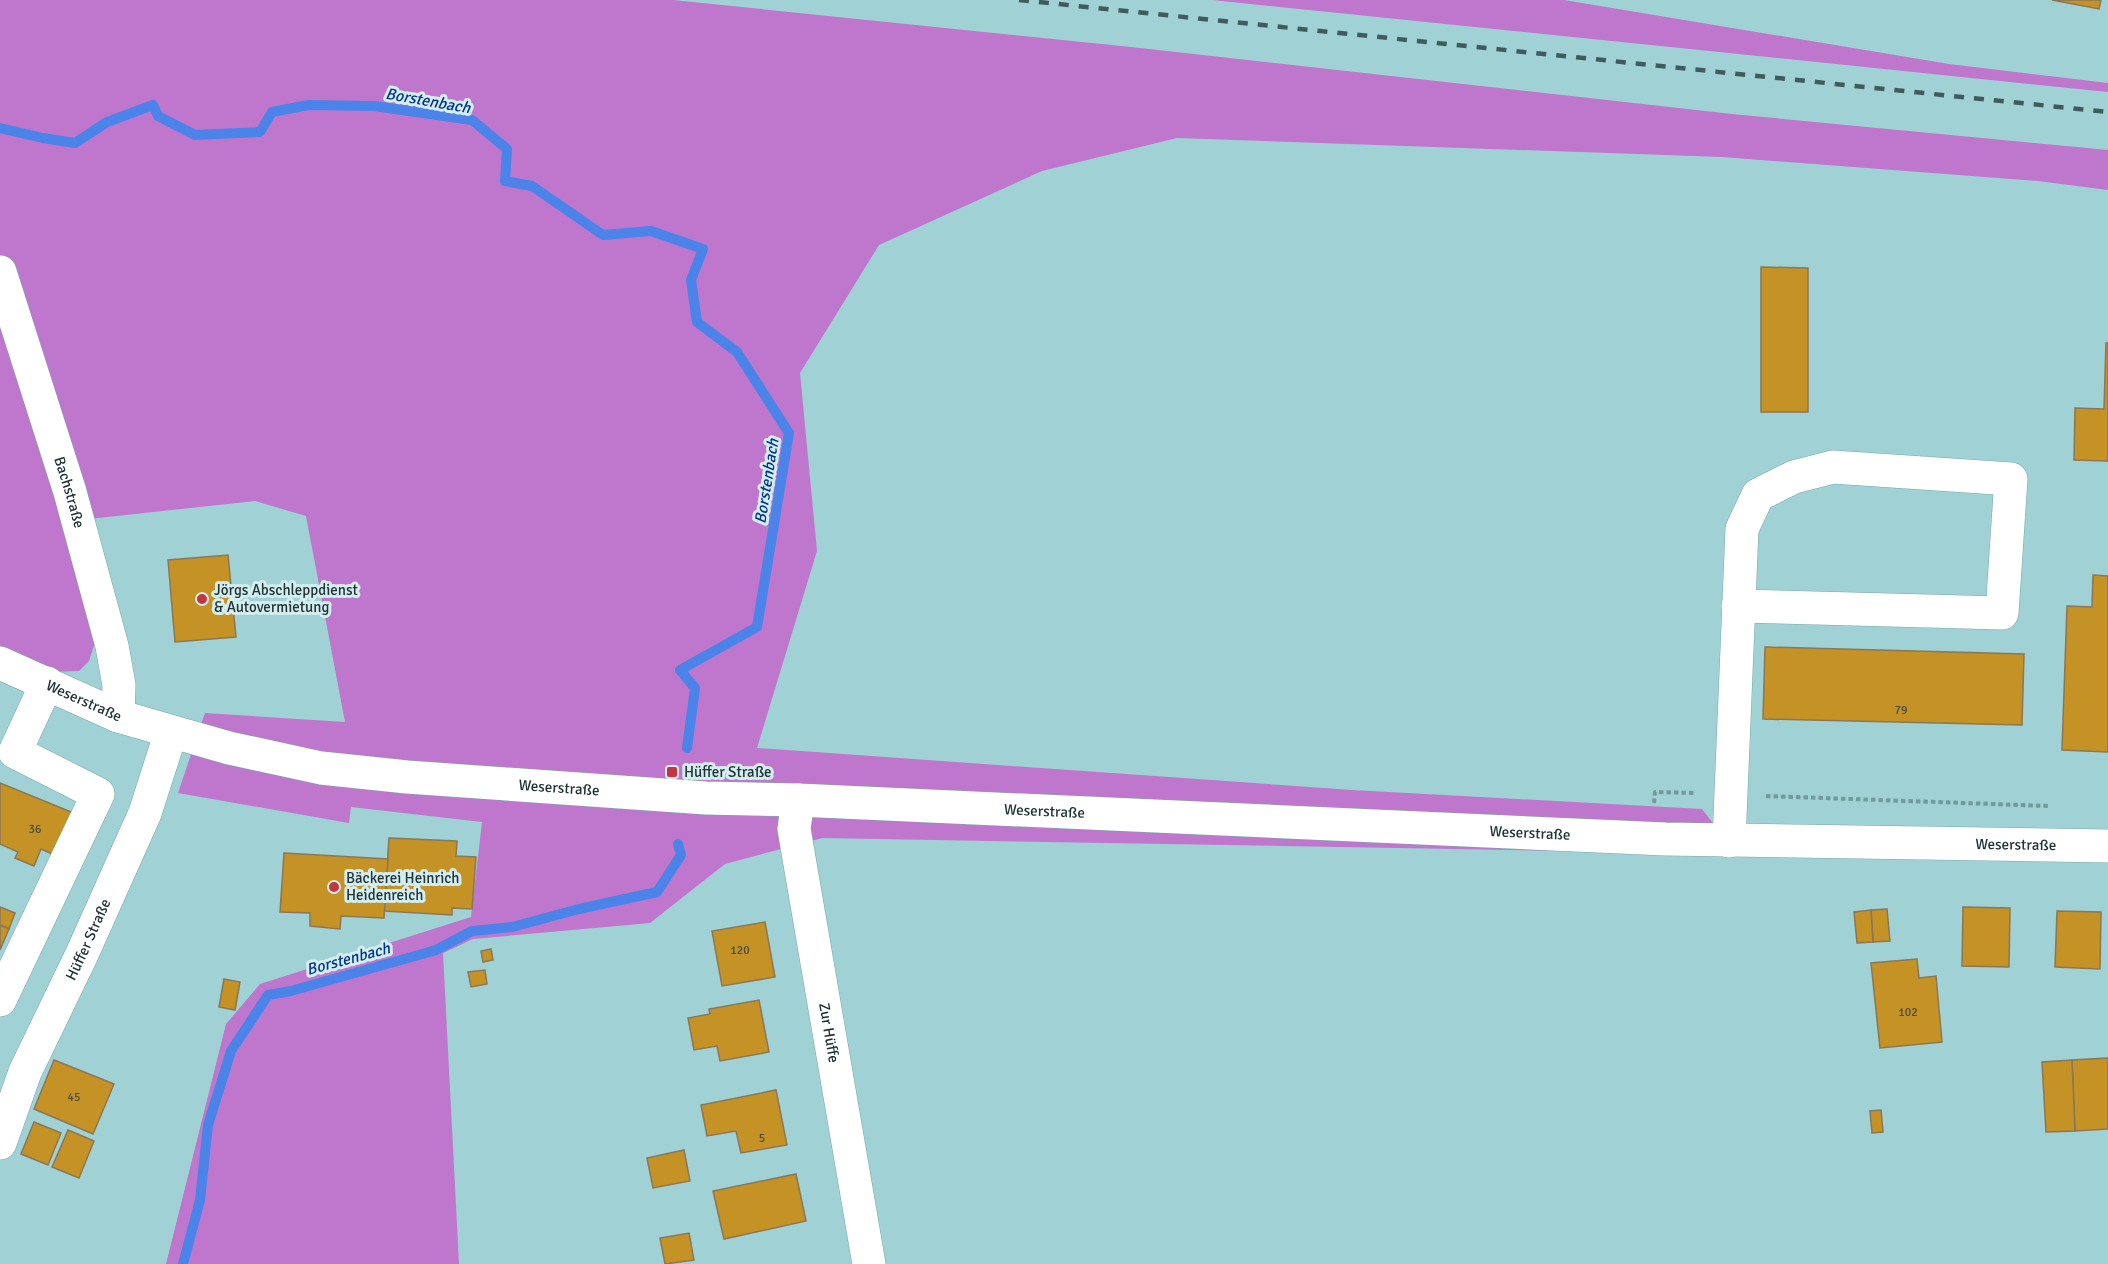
<svg xmlns="http://www.w3.org/2000/svg" width="2108" height="1264" font-family="Signika,sans-serif">
<rect width="100%" height="100%" fill="#a0d1d4"/>
<g fill="#bf76cd">
<path d="M0 0H673L1131 47 1732 114 2108 150V190L2038 181 1722 157 1177 138 1042 171 879 245 800 373 817 551 757 748 1352 790 1702 809 1737 854 822 838 725 864 650 923 473 939 443 953 459 1264H166L226 1024 260 984 471 917 482 822 351 807 349 823 178 793 205 713 345 722 306 516 255 501 61 522 96 639 89 661 79 671 50 672 0 653Z"/>
<path d="M1212 0H1564L1949 64 2108 83V92Z"/>
</g>
<g fill="none" stroke-linecap="round" stroke-linejoin="round">
<g stroke="#4a84e9" stroke-width="10">
<path d="M0 128 43 138 75 143 107 122 153 105 158 116 195 135 260 132 272 112 308 105 374 106 472 120 507 149 505 181 532 186 603 235 651 231 703 249 691 280 697 322 737 352 789 433 757 627 680 670 695 688 687 748"/>
<path d="M183 1264 200 1200 208 1125 231 1051 268 995 291 991 436 950 472 931 512 927 579 909 657 892 681 855 678 844"/>
</g>
</g>
<g fill="#c59226" stroke="#8a7757" stroke-width="1.5">
<path d="M2052 0H2101L2099 9Z"/>
<path d="M1761 267 1808 268V412H1761Z"/>
<path d="M2106 343H2108V461L2074 460 2075 408 2104 409Z"/>
<path d="M228 555 236 637 175 642 168 560Z"/>
<path d="M2093 575 2108 576V752L2062 750 2067 606 2092 607Z"/>
<path d="M1765 647 2024 654 2022 725 1763 719Z"/>
<path d="M0 783 76 814 59 857 41 849 34 866 15 858 18 852 0 844Z"/>
<path d="M389 838 457 841 456 856 476 857 472 909 452 908V915L384 911Z"/>
<path d="M284 853 388 859 384 918 341 916 340 929 310 926V913L280 912Z"/>
<path d="M0 907 15 913 9 929 0 925Z"/>
<path d="M1963 907 2010 908 2009 967 1962 966Z"/>
<path d="M1887 909 1890 941 1873 942 1871 910Z"/>
<path d="M1871 910 1873 942 1857 943 1854 912Z"/>
<path d="M2057 911 2101 912 2100 969 2055 967Z"/>
<path d="M765 922 775 977 722 986 712 931Z"/>
<path d="M0 925 9 929 0 950Z"/>
<path d="M491 949 493 960 483 962 481 951Z"/>
<path d="M1917 959 1919 978 1936 976 1942 1042 1880 1048 1871 963Z"/>
<path d="M485 970 487 984 471 987 468 972Z"/>
<path d="M224 979 240 982 235 1010 219 1007Z"/>
<path d="M759 1000 769 1052 720 1061 717 1046 694 1050 688 1018 710 1014 709 1009Z"/>
<path d="M2108 1058V1129L2075 1131 2072 1060Z"/>
<path d="M54 1060 114 1084 93 1134 34 1109Z"/>
<path d="M2072 1060 2075 1131 2046 1132 2042 1062Z"/>
<path d="M776 1090 787 1145 741 1153 736 1131 707 1136 701 1105Z"/>
<path d="M1881 1110 1883 1132 1872 1133 1870 1111Z"/>
<path d="M34 1122 61 1133 48 1165 21 1154Z"/>
<path d="M68 1130 94 1141 79 1178 52 1167Z"/>
<path d="M684 1150 690 1181 653 1188 647 1158Z"/>
<path d="M796 1174 806 1221 724 1239 713 1191Z"/>
<path d="M689 1233 694 1260 665 1264 660 1238Z"/>
</g>
<g fill="none" stroke-linecap="round" stroke-linejoin="round">
<defs>
<g id="minor">
<path id="s1" d="M0 272 70 492 112 646 119 685 118 716"/>
<path id="s2" d="M0 663 118 716 229 748 321 768 407 777 706 798 798 800 1665 839 2108 846"/>
<path id="s3" d="M798 800 794 829 869 1264"/>
<path d="M1729 841 1742 529 1758 495 1794 477 1833 467 2011 479 2002 613 1738 606"/>
<path d="M0 1000 98 794 15 752 47 683"/>
<path id="s4" d="M0 1143 25 1072 82 954 145 813 171 732"/>
</g>
</defs>
<use href="#minor" stroke="#78a8ab" stroke-width="34"/>
<g stroke="#72999b" stroke-width="4" stroke-dasharray="4.5 3" stroke-linecap="butt">
<path d="M1766 796 2049 806"/>
<path d="M1654 803 1655 792 1695 793"/>
</g>
<use href="#minor" stroke="#fff" stroke-width="33"/>
<path stroke="#405b5d" stroke-width="4.5" stroke-dasharray="10 10" stroke-linecap="butt" d="M1019 0 2108 112"/>
</g>
<g fill="#c43441" stroke="#d4edee" stroke-width="2">
<circle cx="202" cy="599" r="6"/>
<rect x="666" y="766" width="12" height="12" rx="3"/>
<circle cx="334" cy="887" r="6"/>
</g>
<g text-anchor="middle" stroke-width="6" stroke-linejoin="round" paint-order="stroke">
<g font-size="12" fill="#494b31">
<text x="1901" y="714">79</text>
<text x="35" y="833">36</text>
<text x="740" y="954">120</text>
<text x="1908" y="1016">102</text>
<text x="74" y="1101">45</text>
<text x="762" y="1142">5</text>
</g>
<g font-size="15" fill="#203335" stroke="#d4edee">
<text dy="5" stroke="none"><textPath href="#s1" startOffset="231">Bachstraße</textPath></text>
<text dy="5" stroke="none"><textPath href="#s2" startOffset="92">Weserstraße</textPath></text>
<text dy="5" stroke="none"><textPath href="#s2" startOffset="578">Weserstraße</textPath></text>
<text dy="5" stroke="none"><textPath href="#s2" startOffset="1064">Weserstraße</textPath></text>
<text dy="5" stroke="none"><textPath href="#s2" startOffset="1550">Weserstraße</textPath></text>
<text dy="5" stroke="none"><textPath href="#s2" startOffset="2036">Weserstraße</textPath></text>
<text dy="5" stroke="none"><textPath href="#s4" startOffset="222">Hüffer Straße</textPath></text>
<text dy="5" stroke="none"><textPath href="#s3" startOffset="236">Zur Hüffe</textPath></text>
</g>
<g font-size="15" fill="#203335" stroke="#d4edee" text-anchor="start">
<text x="214" y="595">Jörgs Abschleppdienst<tspan x="214" dy="17">&amp; Autovermietung</tspan></text>
<text x="684" y="777">Hüffer Straße</text>
<text x="346" y="883">Bäckerei Heinrich<tspan x="346" dy="17">Heidenreich</tspan></text>
</g>
<g font-size="16" font-style="italic" fill="#00358e" stroke="#d4edee">
<text transform="translate(428 100) rotate(10)" y="6">Borstenbach</text>
<text transform="translate(766 481) rotate(-81)" y="6">Borstenbach</text>
<text transform="translate(348 958) rotate(-15)" y="6">Borstenbach</text>
</g>
</g>
</svg>
